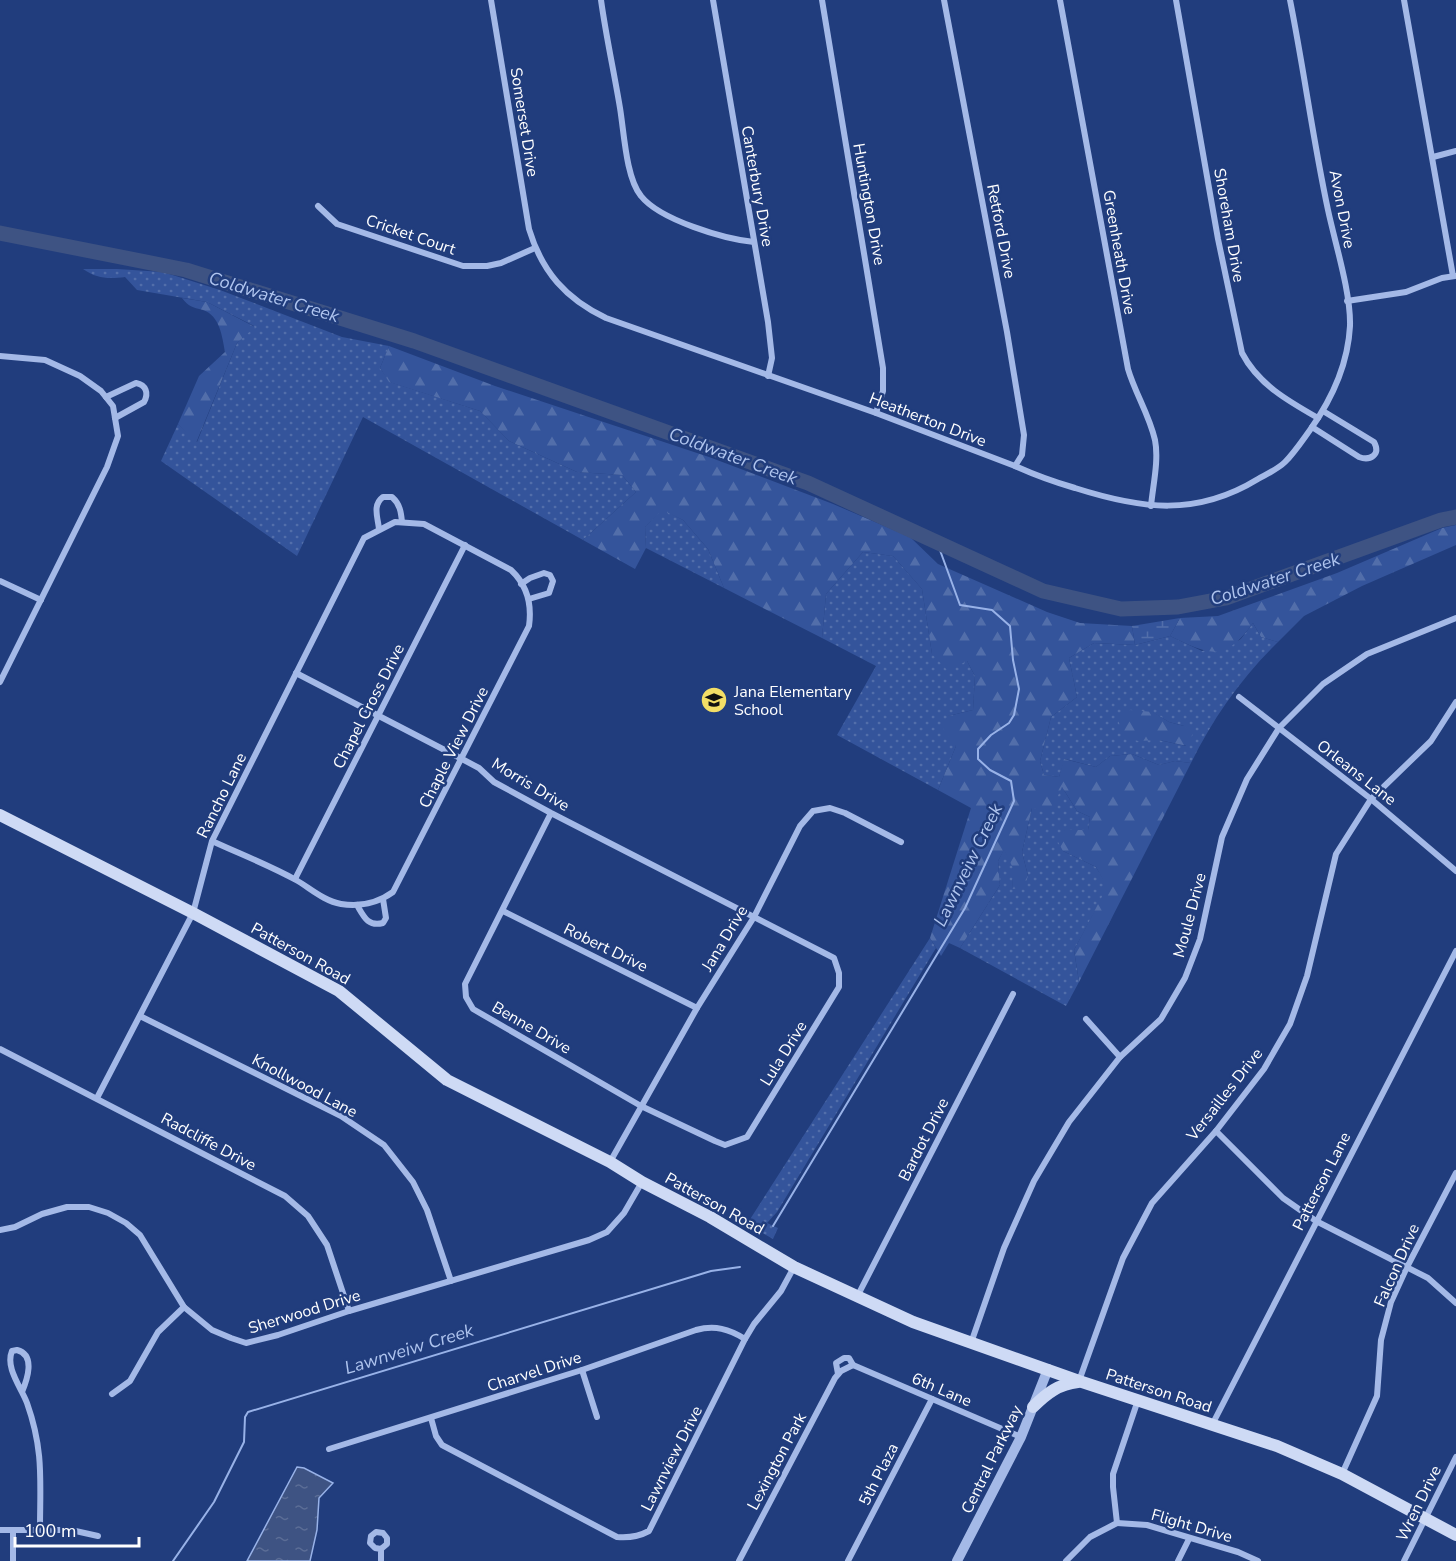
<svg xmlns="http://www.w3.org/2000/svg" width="1456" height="1561" font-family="'Nunito Sans',sans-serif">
<defs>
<pattern id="grass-dots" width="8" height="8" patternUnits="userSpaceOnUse" patternTransform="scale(1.5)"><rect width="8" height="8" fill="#34549b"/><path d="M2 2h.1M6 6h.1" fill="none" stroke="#526eaa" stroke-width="1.8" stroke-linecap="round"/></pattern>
<pattern id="forest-firs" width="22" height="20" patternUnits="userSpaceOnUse" patternTransform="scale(1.5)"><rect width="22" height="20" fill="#34549b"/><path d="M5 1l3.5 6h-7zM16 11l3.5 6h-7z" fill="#526eaa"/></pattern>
<pattern id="wetland-marsh" width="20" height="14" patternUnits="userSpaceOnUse" patternTransform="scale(1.5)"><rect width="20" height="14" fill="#34549b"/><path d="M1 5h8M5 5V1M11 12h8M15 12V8" fill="none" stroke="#526eaa"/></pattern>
<pattern id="water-ripples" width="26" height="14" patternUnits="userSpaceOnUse" patternTransform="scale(1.5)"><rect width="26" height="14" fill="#3e5383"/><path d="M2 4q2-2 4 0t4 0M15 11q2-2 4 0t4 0" fill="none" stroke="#5b6d96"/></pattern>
</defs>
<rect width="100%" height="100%" fill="#213d7d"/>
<g fill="url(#grass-dots)" fill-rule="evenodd">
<path d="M83 269H117L163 272 220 290 342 337 389 346 380 368 390 382 480 411 509 441 577 472 622 475 636 492 583 540 363 417 297 556 161 461 178 424 197 442 237 343 254 326 207 302 137 290 125 277C109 279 97 279 83 269Z"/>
<path d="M662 509 683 520 708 549 724 588 646 548 645 527Z"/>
<path d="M863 552 893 556 922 589 932 654 967 661 975 676 973 710 948 716 956 746 938 790 837 735 876 666 822 638 826 594Z"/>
<path d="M1253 623 1261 637 1278 642C1242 677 1213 718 1191 763L1175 761 1159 765 1132 754 1110 756 1096 767 1065 759 1059 777 1044 775 1040 761 1051 717 1077 697 1069 658 1094 643 1135 645 1170 636 1202 651 1240 640ZM1152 712 1169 722 1184 726 1186 746 1159 740Z"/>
<path d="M1062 787 1077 811 1090 817 1088 830H1065L1063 851 1096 867 1108 887 1074 950 1079 982 1066 1006 960 948 1000 885 998 861 1004 849 1014 868 1012 888 1028 876 1022 852 1032 808Z"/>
<path d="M930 938 936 948 777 1212 767 1223 778 1228 773 1239 747 1224Z"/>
</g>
<g fill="url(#forest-firs)">
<path d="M182 298 207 302 255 327 237 343 196 443 178 424 199 376 225 352C222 336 220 316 203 310 192 307 189 307 182 298Z"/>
<path d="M389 346 495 386 709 457 833 504 910 537 938 564 1047 612 1080 623 1132 626 1135 645 1094 643 1069 658 1077 697 1051 717 1040 761 1044 775 1059 777 1064 759 1096 767 1110 756 1132 754 1159 765 1175 761 1191 763 1079 982 1074 950 1107 887 1096 867 1063 851 1057 840 1065 830H1088L1090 817 1077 811 1062 787 1051 811 1032 808 1022 852 1028 876 1024 888 1012 889 1013 868 1004 850 998 861 1000 885 960 948 949 943 941 956 930 938 971 808 938 790 956 746 943 729 948 716 973 710 975 676 967 661 948 671 932 654 922 589 893 556 863 552 826 594 822 638 724 588 708 549 683 520 662 510 645 527 646 548 635 569 583 540 636 492 622 475 577 472 509 441 480 411 389 382 380 368Z"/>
<path d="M1456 525V545L1362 586 1304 616 1278 642 1261 637 1253 623C1224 663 1210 655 1170 636L1180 618 1218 616 1337 573 1442 528Z"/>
<path d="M1130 710 1153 712 1169 722 1184 726 1193 733 1187 746 1159 740 1138 741 1124 737 1118 720Z"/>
</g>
<path fill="url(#wetland-marsh)" d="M1180 618 1170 636 1135 645 1132 626Z"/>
<path fill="url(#water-ripples)" stroke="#98b2e8" stroke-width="1.5" d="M297 1467 304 1468 333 1483 319 1498 317 1530 310 1561H247Z"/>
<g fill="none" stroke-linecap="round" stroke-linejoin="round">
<g stroke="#98b2e8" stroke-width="2">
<path d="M773 1226 965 908 1014 801 1011 781 990 770 978 759V749L991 735 1009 723 1014 715 1019 689 1013 660 1010 626 992 610 960 605 937 542"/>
<path d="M173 1561 214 1502 244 1442 245 1417 248 1412 711 1271 740 1267"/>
</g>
<path stroke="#3e5383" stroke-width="15" d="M0 233 186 270 414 341 808 483 1043 591 1121 609 1178 607 1226 598 1441 520 1456 517"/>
<g stroke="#a4b9e7" stroke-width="6">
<path d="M491 0 529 229C542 272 566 299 606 318L876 413 1015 466C1035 475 1054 482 1075 488 1141 509 1196 517 1258 479 1267 474 1278 469 1285 462 1294 453 1302 441 1310 430 1332 399 1348 364 1350 326 1351 293 1335 243 1328 210 1313 140 1304 70 1290 0"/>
<path d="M601 0C606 36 614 72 620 108 624 132 626 178 641 196 660 220 724 239 754 242"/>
<path d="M713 0 768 322 772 358 768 376"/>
<path d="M822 0 883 368V391L876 413"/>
<path d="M944 0 1007 332 1024 435 1022 455 1015 466"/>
<path d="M1060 0 1128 369C1135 393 1149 414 1155 440 1159 460 1153 485 1151 506"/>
<path d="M1176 0 1218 239 1242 353C1258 384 1288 401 1318 418"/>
<path d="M1404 0 1453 276"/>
<path d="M1433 157 1456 151"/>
<path d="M318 206 337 224 463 266H487L501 263 535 248"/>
<path d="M1347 301 1406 292 1442 278 1455 276"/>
<path d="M0 356 45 360 80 376 101 391 113 406 118 436 107 467 0 682"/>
<path d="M106 397 136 383C146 385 149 393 144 402L115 418"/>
<path d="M1312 427 1359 457C1370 461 1381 455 1374 442L1323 411"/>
<path d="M379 529C378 518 372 505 383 497H392C400 504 401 512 402 522"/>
<path d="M0 581 41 600"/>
<path d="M521 584 530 578 544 573 550 575 553 581 549 593 529 599"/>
<path d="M296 673 462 759 479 768 494 782 551 813 834 958 839 973V987L747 1137 725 1145 715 1141 641 1106 473 1009 466 997 465 984 551 813"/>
<path d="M1239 697 1371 799 1456 871"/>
<path d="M295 879 465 545"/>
<path d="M357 905C364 917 368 927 383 923L386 918 383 899"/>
<path d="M503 911 697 1008"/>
<path d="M140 1016 341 1116 384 1145 413 1182 427 1210 451 1281"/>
<path d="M1086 1019 1120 1057"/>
<path d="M0 1049 285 1196 308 1216 327 1245 349 1311"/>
<path d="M97 1098 193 913 212 841 364 538 395 522 424 524 511 570C527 585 532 605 529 626L393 892C378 903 359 907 341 904 324 901 310 888 296 880 269 865 240 854 212 841"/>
<path d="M1216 1131 1283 1198 1316 1221 1428 1278 1456 1303"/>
<path d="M610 1162 697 1008 754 917 800 826 813 811 830 808 845 813 901 842"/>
<path d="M0 1230 15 1227 42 1214 67 1207H89L108 1213 126 1223 140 1235 184 1307 212 1330 231 1338 246 1343 278 1335 349 1311 589 1240 607 1232 624 1213 642 1182"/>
<path d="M857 1297 1013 994"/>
<path d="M971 1343 1004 1248 1034 1181 1069 1122 1120 1057 1161 1019 1185 978 1200 939 1222 837 1247 779 1279 728 1323 684 1367 654 1456 618"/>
<path d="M853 1365 1021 1437"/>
<path d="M582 1370 597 1417"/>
<path d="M838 1374 836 1363 844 1358H849L853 1365"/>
<path d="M1079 1381 1123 1258 1152 1203 1216 1131 1264 1069 1290 1024 1307 976 1336 854 1371 799 1431 741 1456 702"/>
<path d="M22 1392C27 1380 36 1355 17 1350L12 1351C5 1368 21 1387 27 1403 44 1451 40 1481 40 1530"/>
<path d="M112 1394 130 1381 158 1332 184 1307"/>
<path d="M431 1418 436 1436 442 1445 617 1537C629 1538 638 1537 649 1531L745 1339 754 1324 781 1291 794 1267"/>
<path d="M1212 1425 1456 951"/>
<path d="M329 1449 582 1370 696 1330C715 1325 729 1329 745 1339"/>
<path d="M1342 1474 1377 1396 1381 1340 1391 1302 1407 1267 1456 1173"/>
<path d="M1117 1523 1147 1525 1238 1552 1258 1561"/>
<path d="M0 1530H71L98 1536"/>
<path d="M13 1561V1530"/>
<path d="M381 1561V1549L387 1544V1538L383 1533 376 1532 371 1536 370 1543 375 1548 381 1549"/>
<path d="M739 1561 835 1378 841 1371 853 1365"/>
<path d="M848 1561 932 1399"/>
<path d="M1066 1561 1090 1537 1117 1523 1113 1487V1474L1138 1400"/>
<path d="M1178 1561 1189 1539"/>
<path d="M1404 1561 1456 1457"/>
</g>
<path stroke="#a4b9e7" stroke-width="10" d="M957 1561 1021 1437 1048 1369"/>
<g stroke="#cedaf5" stroke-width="12">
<path d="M0 815 193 913 339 991 447 1080 610 1162 642 1182 710 1217 794 1267 913 1322 1079 1381 1277 1446 1342 1474 1456 1535"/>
<path d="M1033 1407C1047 1393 1059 1384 1078 1382"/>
</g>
</g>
<defs>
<symbol id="school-disc" viewBox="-11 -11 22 22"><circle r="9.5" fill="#f3de66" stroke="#213d7d"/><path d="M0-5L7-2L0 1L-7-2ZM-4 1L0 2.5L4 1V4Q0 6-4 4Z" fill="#111"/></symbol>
</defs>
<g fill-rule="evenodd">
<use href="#school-disc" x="699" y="685" width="30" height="30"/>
</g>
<g text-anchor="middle" stroke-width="5" stroke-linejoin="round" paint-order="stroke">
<g font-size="16" fill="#fff" stroke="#213d7d">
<text transform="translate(525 122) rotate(81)" y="6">Somerset Drive</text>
<text transform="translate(758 186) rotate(80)" y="6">Canterbury Drive</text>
<text transform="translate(870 204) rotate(80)" y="6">Huntington Drive</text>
<text transform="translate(1343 209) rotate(79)" y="6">Avon Drive</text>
<text transform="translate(1230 225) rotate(80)" y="6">Shoreham Drive</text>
<text transform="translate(1002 231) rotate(79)" y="6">Retford Drive</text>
<text transform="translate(411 234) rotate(19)" y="6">Cricket Court</text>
<text transform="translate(1120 252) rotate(80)" y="6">Greenheath Drive</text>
<text transform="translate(928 419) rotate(21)" y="6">Heatherton Drive</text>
<text transform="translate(368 706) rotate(-63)" y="6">Chapel Cross Drive</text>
<text transform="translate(453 747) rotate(-63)" y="6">Chaple View Drive</text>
<text transform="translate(1357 772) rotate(38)" y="6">Orleans Lane</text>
<text transform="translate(531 784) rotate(31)" y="6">Morris Drive</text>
<text transform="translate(221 795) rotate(-64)" y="6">Rancho Lane</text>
<text transform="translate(1189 915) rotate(-75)" y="6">Moule Drive</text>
<text transform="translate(724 938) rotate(-59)" y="6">Jana Drive</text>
<text transform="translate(606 947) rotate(26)" y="6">Robert Drive</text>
<text transform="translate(301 953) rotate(29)" y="6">Patterson Road</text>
<text transform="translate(532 1027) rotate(30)" y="6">Benne Drive</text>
<text transform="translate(783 1053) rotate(-58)" y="6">Lula Drive</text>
<text transform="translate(305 1085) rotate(28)" y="6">Knollwood Lane</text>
<text transform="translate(1224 1094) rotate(-52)" y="6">Versailles Drive</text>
<text transform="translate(923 1139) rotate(-63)" y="6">Bardot Drive</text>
<text transform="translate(209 1141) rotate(28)" y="6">Radcliffe Drive</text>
<text transform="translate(1321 1181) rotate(-63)" y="6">Patterson Lane</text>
<text transform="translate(715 1203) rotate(29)" y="6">Patterson Road</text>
<text transform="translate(1396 1265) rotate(-66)" y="6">Falcon Drive</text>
<text transform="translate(304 1311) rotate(-17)" y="6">Sherwood Drive</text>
<text transform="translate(534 1371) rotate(-18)" y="6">Charvel Drive</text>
<text transform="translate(942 1389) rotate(23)" y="6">6th Lane</text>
<text transform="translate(1159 1390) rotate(18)" y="6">Patterson Road</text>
<text transform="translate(671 1458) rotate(-63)" y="6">Lawnview Drive</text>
<text transform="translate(991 1459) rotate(-64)" y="6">Central Parkway</text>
<text transform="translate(776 1461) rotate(-62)" y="6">Lexington Park</text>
<text transform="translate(878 1474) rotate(-63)" y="6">5th Plaza</text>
<text transform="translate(1418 1503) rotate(-64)" y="6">Wren Drive</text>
<text transform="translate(1192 1525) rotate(16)" y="6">Flight Drive</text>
</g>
<g font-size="16" fill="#fff" stroke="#213d7d" text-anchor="start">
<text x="734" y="697">Jana Elementary<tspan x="734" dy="18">School</tspan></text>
</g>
<g font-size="18" font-style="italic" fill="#afc4ee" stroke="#213d7d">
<text transform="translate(274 297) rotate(17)" y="6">Coldwater Creek</text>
<text transform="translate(733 456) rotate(20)" y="6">Coldwater Creek</text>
<text transform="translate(1275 579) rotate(-18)" y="6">Coldwater Creek</text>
<text transform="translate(968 865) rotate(-64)" y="6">Lawnveiw Creek</text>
<text transform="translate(409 1349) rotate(-17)" y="6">Lawnveiw Creek</text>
</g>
</g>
<path d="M15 1537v9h124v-9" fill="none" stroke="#ffffff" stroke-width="3"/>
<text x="24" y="1537" font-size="18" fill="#ffffff" stroke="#213d7d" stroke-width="4.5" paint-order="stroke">100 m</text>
</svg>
